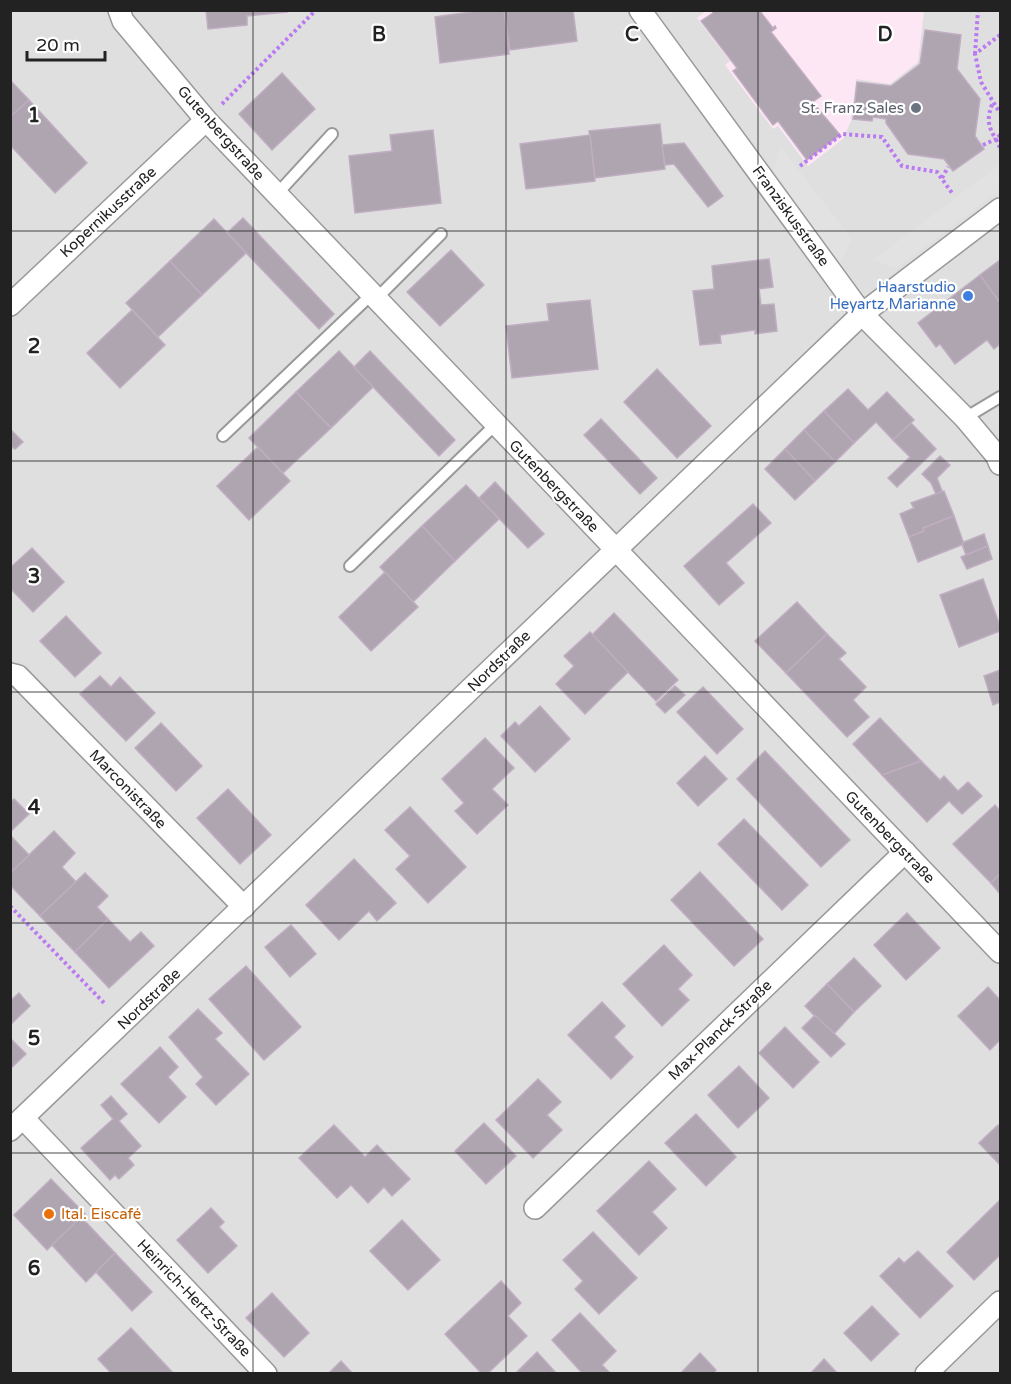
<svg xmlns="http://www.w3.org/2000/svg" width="1011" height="1384" font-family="'Varela Round',sans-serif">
<rect width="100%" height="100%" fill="#f1eaf1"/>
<rect fill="#dfdfe0" x="11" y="11" width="989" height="1362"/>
<path fill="#fde7f4" d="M707 10 924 11 918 62 890 84 856 79 851 121 843 139 808 166 778 126 773 129 725 65 730 61 697 18Z"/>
<g fill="#e2e2e2">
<path d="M780 146 852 239 840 264 772 173Z"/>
<path d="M1000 164V190L897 268 873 260Z"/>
</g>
<g fill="#aea5b0" stroke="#c0adc2" stroke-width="1.5">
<path d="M206 10H287V12L247 16V25L208 29Z"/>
<path d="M485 10H504L509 54 440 63 435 17Z"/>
<path d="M504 10H573L577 41 510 50Z"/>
<path d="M759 10 773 28 775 26 776 28 771 32 821 96 814 101V104L840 135 807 160 778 121 773 125 733 71 737 68 701 21 713 13 712 10Z"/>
<path d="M925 30 961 35 957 69 980 99 975 136 984 149 953 171 944 159 908 154 886 123V119L873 117 872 121 853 119 857 82 891 86 920 64Z"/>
<path d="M282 73 315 109 272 150 239 114Z"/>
<path d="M10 80 29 100 10 117Z"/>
<path d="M29 100 87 163 55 193 10 145V117Z"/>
<path d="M660 124 665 169 595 178 589 131Z"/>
<path d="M433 130 441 203 355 213 349 156 392 151 390 135Z"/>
<path d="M590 135 595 181 526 189 520 144Z"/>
<path d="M684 143 723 196 708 207 674 164 665 165 662 145Z"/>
<path d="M243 218 334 314 319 329 227 233Z"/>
<path d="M214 219 246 253 202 295 170 261Z"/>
<path d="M451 250 484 285 440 326 407 292Z"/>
<path d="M769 259 773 287 759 289 761 305 774 304 777 331 755 334V330L720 335 721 343 700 345 693 291 714 289 712 266Z"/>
<path d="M1000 260V303L980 275Z"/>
<path d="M170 261 202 295 158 337 126 303Z"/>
<path d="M980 275 1000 303V344L994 349 987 340 955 364 940 344 936 347 918 323Z"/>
<path d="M590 300 598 369 512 378 506 326 549 321 547 304Z"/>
<path d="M132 310 165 345 120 388 87 353Z"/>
<path d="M339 351 373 387 331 428 296 392Z"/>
<path d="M370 351 455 440 439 456 354 367Z"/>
<path d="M657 369 711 426 677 458 624 402Z"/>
<path d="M848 389 868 410 887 392 914 420 893 440 876 422 854 443 824 411Z"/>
<path d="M296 392 331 428 283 473 249 438Z"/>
<path d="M824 411 854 443 835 462 804 430Z"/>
<path d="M601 419 657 478 640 494 584 435Z"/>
<path d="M911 423 936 449 897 487 888 478 910 457 893 440Z"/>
<path d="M10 429 23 442 15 449 10 446Z"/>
<path d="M804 430 835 462 815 481 785 449Z"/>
<path d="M258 447 290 481 249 520 217 486Z"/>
<path d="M785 449 815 481 795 500 765 469Z"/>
<path d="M940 456 950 465 937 478 942 491 936 494 931 483 922 474Z"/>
<path d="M495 482 544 534 528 548 479 498Z"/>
<path d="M466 485 499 519 455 561 422 526Z"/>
<path d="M944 491 954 516 923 528 924 531 909 537 900 514 914 508 911 503Z"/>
<path d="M753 504 771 523 726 563 744 583 719 605 684 566Z"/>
<path d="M954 516 964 544 918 562 909 537 924 531 923 528Z"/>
<path d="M422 526 455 561 413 602 380 567Z"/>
<path d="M984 534 988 546 966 555 962 544 964 542Z"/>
<path d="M988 546 992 559 967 569 961 557Z"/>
<path d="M32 548 64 582 33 612 10 588V568Z"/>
<path d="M385 572 418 607 371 651 339 617Z"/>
<path d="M983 579 1000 626V631L959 647 940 595Z"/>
<path d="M797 602 827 634 786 673 755 641Z"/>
<path d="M614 613 678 680 656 701 592 635Z"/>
<path d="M66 616 101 653 75 677 40 641Z"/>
<path d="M590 632 628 672 585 714 556 684 574 666 564 656Z"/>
<path d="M827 634 846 653 839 659 866 687 853 700 869 717 847 737 786 673Z"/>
<path d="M1000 670V702L993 705 984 676Z"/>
<path d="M100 676 111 687 120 677 155 713 126 741 80 694Z"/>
<path d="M675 686 685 695 665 713 656 704Z"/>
<path d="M703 687 743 729 717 754 677 712Z"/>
<path d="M540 706 570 739 535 772 501 736 515 722 519 726Z"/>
<path d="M880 718 921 761 882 775 853 744Z"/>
<path d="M161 723 202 766 176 791 135 748Z"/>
<path d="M485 738 514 768 492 789 508 805 477 834 455 811 464 803 442 779Z"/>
<path d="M765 751 850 840 821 867 737 779Z"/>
<path d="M705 756 727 779 698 806 677 783Z"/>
<path d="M921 761 940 780 944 776 958 791 968 782 982 796 962 814 949 801 927 822 882 775Z"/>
<path d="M228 789 271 835 240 864 197 818Z"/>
<path d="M14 799 29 814 10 832V802Z"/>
<path d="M995 805 1000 811V874L991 883 953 844Z"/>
<path d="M410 807 466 867 428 903 396 869 410 856 385 830Z"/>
<path d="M744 819 808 885 782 910 718 844Z"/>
<path d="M54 831 75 853 62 867 76 882 40 916 10 885V873Z"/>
<path d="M10 835 29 855 10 873Z"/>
<path d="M354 859 396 903 377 921 369 911 339 940 306 905Z"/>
<path d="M700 872 763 939 734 966 671 900Z"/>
<path d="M85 873 108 896 97 907 108 919 75 952 40 916Z"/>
<path d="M1000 874V894L991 883Z"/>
<path d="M907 913 940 948 906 980 874 945Z"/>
<path d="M108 919 130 942 141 932 154 946 109 988 75 952Z"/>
<path d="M291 925 316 954 290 977 265 947Z"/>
<path d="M664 945 692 975 678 989 689 1000 662 1026 623 984Z"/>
<path d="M854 958 881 986 854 1012 827 984Z"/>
<path d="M246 966 301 1027 264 1060 209 999Z"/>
<path d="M827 984 854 1012 833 1035 805 1006Z"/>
<path d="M988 987 1000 1000V1040L990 1050 958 1016Z"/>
<path d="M19 993 30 1006 10 1025V1001Z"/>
<path d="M602 1002 625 1026 614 1037 633 1057 611 1079 568 1035Z"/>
<path d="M198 1009 222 1033 215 1039 249 1074 216 1105 196 1084 203 1077 169 1037Z"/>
<path d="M815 1015 845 1044 831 1057 802 1028Z"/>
<path d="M785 1027 819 1062 793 1088 759 1053Z"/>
<path d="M10 1038 26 1054 10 1069Z"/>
<path d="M160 1047 178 1067 168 1077 186 1097 159 1123 121 1084Z"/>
<path d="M739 1066 769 1098 738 1128 708 1095Z"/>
<path d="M538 1079 561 1102 547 1115 562 1130 533 1158 496 1120Z"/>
<path d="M111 1096 127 1114 119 1121 141 1146 128 1158 134 1165 119 1179 115 1175 110 1180 81 1148 113 1119 101 1105Z"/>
<path d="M696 1114 736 1157 706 1186 665 1143Z"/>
<path d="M484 1123 516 1156 486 1184 455 1151Z"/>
<path d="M334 1125 365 1157 377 1145 410 1179 392 1196 384 1187 368 1203 351 1185 337 1198 299 1158Z"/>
<path d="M998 1125 1000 1127V1165L979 1143Z"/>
<path d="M649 1161 676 1189 652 1212 667 1228 639 1255 597 1211Z"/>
<path d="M51 1179 85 1214 47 1250 14 1215Z"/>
<path d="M1000 1200V1255L974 1280 947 1252Z"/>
<path d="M211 1208 224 1222 219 1227 237 1246 208 1273 177 1240Z"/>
<path d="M81 1217 115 1253 86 1282 52 1245Z"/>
<path d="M402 1220 440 1260 408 1290 370 1251Z"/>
<path d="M593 1232 637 1278 599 1314 575 1289 583 1281 563 1260Z"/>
<path d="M918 1251 953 1286 920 1318 880 1276 899 1258 904 1263Z"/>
<path d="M115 1253 152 1292 132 1311 96 1272Z"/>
<path d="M501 1281 521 1303 508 1316 527 1336 487 1374H482L445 1334Z"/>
<path d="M272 1293 309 1333 284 1357 246 1318Z"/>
<path d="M872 1306 899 1334 871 1361 844 1333Z"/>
<path d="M580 1313 616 1351 602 1365 609 1372 607 1374H583L552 1340Z"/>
<path d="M131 1328 174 1374H112L98 1359Z"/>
<path d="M537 1352 557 1374H515Z"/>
<path d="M700 1353 716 1370 713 1374H680Z"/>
<path d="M824 1359 838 1374H810Z"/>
<path d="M341 1361 353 1374H328Z"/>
</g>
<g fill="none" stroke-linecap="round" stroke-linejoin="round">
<defs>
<g id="service">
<path d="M277 194 332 134"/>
<path d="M376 299 441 234"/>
<path d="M965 418 1000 397"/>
<path d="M223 436 372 294"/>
<path d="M350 566 496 424"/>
</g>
<g id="minor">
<path d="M119 10 123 21 206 120 1000 952"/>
<path d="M640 10 862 314 965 418 996 455 1000 464"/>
<path d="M10 305 206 120"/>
<path d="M10 674 18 676 244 907"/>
<path d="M23 1118 266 1374"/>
<path d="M10 1130 862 314 1000 209"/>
<path d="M535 1208 905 852"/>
<path d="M926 1374 1000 1302"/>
</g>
</defs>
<use href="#service" stroke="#999" stroke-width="14"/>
<use href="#minor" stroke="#999" stroke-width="24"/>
<g stroke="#ba7af2" stroke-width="4" stroke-dasharray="3 3" stroke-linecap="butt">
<path d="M1000 35 975 54 981 82 1000 113"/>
<path d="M975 54 978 10"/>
<path d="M222 104 316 10"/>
<path d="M1000 135 996 139 1000 148"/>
<path d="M983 145 996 139C987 126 987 117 993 102"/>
<path d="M800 166 842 134 882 137 902 166 937 172 952 193"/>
<path d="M942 178 948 167"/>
<path d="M10 906 106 1005"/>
</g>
<use href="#service" stroke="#fff" stroke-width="10"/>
<use href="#minor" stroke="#fff" stroke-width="21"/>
</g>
<path fill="none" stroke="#222" stroke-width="1.5" stroke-opacity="0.55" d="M253 10V1374M506 10V1374M758 10V1374M10 231H1000M10 461H1000M10 692H1000M10 923H1000M10 1153H1000"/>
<circle fill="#6b7280" stroke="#fff" stroke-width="2" cx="916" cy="108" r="6"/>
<circle fill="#3f7fe0" stroke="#fff" stroke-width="2" cx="968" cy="296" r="6"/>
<circle fill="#e8710a" stroke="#fff" stroke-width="2" cx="49" cy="1214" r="6"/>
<g text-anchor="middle" stroke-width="4.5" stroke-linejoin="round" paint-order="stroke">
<g font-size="15" fill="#5b616d" stroke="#fff" text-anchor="end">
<text x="904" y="113">St. Franz Sales</text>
</g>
<g font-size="15" fill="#222" stroke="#fff">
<text transform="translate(221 133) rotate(48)" y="5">Gutenbergstraße</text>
<text transform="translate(108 212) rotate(-43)" y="5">Kopernikusstraße</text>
<text transform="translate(791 216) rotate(54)" y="5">Franziskusstraße</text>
<text transform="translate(554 486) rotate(46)" y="5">Gutenbergstraße</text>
<text transform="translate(499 661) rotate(-44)" y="5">Nordstraße</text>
<text transform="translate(128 789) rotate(46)" y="5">Marconistraße</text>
<text transform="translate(890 837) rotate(46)" y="5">Gutenbergstraße</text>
<text transform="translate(149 999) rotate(-44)" y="5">Nordstraße</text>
<text transform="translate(720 1030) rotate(-44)" y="5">Max-Planck-Straße</text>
<text transform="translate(194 1298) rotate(46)" y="5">Heinrich-Hertz-Straße</text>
</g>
<g font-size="15" fill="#366cbe" stroke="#fff" text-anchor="end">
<text x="956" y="292">Haarstudio<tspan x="956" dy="17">Heyartz Marianne</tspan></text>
</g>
<g font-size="15" fill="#c56008" stroke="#fff" text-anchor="start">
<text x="61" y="1219">Ital. Eiscafé</text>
</g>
</g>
<g font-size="20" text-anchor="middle" font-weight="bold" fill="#222" stroke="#fff" stroke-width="4.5" stroke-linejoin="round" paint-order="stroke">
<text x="379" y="41">B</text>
<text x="632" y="41">C</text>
<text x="885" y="41">D</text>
<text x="34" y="122">1</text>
<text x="34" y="353">2</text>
<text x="34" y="583">3</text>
<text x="34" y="814">4</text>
<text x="34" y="1045">5</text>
<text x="34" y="1275">6</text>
</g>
<rect width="1011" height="1384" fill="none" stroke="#222222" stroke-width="24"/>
<path d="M27 51v9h78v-9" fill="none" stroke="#222222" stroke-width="3"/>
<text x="36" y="51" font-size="18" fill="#222222" stroke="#ffffff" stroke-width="4.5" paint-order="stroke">20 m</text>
</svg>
